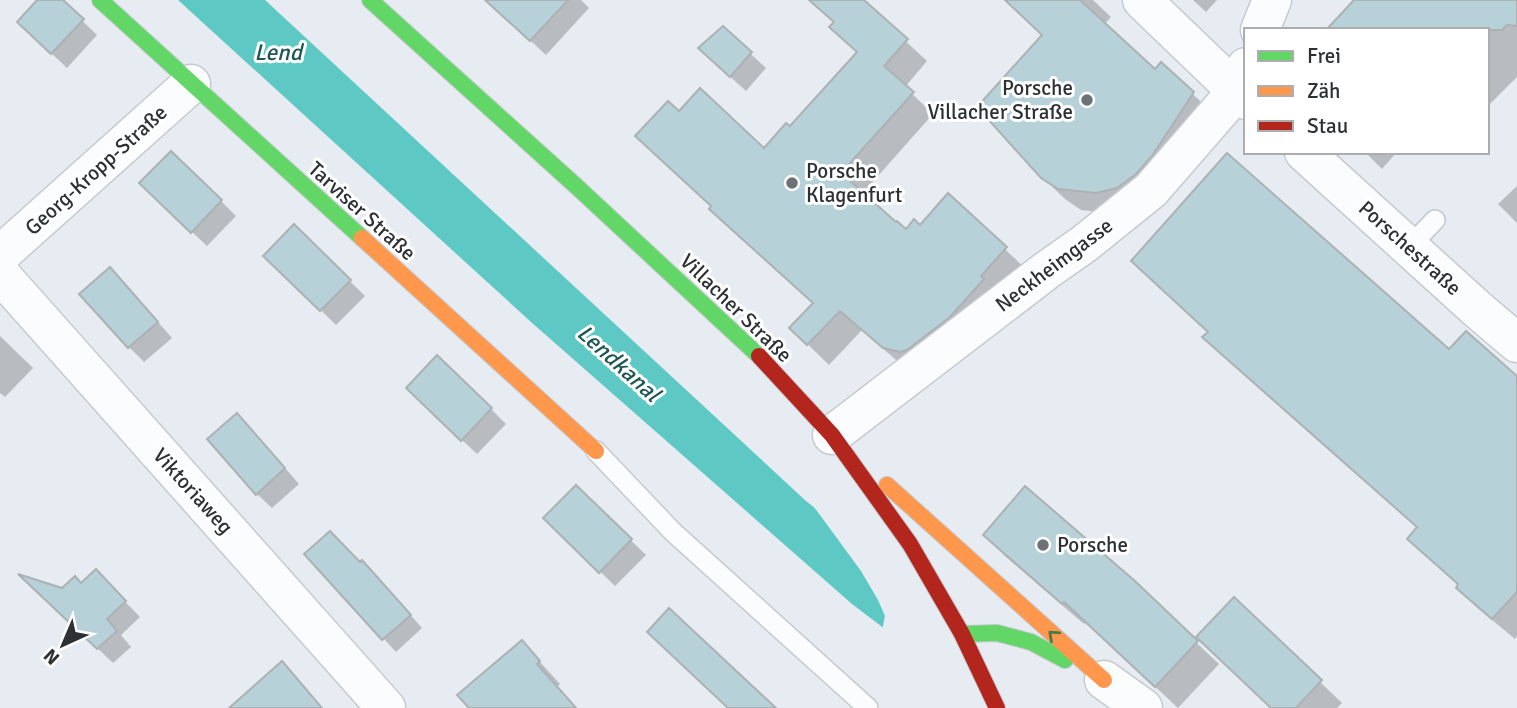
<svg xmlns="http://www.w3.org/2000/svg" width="1517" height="708" font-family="Signika,sans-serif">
<rect width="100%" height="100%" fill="#e7ecf2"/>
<path fill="#5ec9c4" d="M178 0H265L806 501 1066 708H989L852 604 531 322Z"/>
<path fill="#e7ecf2" d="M806 496 1068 705 1069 708H983L882 631 885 616 878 600 861 571Z"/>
<g fill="#0003">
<path d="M40 0H61L97 35 67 68 34 37Z"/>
<path d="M500 0H581L589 8 546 55 509 21Z"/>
<path d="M810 0H861L927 61 905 87 933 114 862 194 906 232 920 227 948 196 1026 269 905 368 862 330 829 365 791 328 814 304 711 209 713 207 680 114 764 150 791 129 858 53 835 23Z"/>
<path d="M1007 0H1093L1111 17 1104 25 1155 72 1161 64 1215 115 1118 214 1081 210 1065 199 1042 177 1044 36Z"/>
<path d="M1193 0H1217L1206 12Z"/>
<path d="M1375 0H1517V77L1490 104 1487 102V30Z"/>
<path d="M723 28 766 68 746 91 715 63Z"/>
<path d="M1365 152H1397L1382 169Z"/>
<path d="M1517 186V223L1498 204Z"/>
<path d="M156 198 221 201 236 216 207 246Z"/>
<path d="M294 226 365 296 336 325 266 256Z"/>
<path d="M125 284 172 338 144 362 129 347Z"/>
<path d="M0 336 33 368 5 397 0 393Z"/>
<path d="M1449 352 1517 378V636L1515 639 1479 609 1458 588 1459 586 1409 539 1418 528 1226 358Z"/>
<path d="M423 403 491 409 506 424 477 454Z"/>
<path d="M252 430 299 484 272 508 257 494Z"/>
<path d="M576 487 646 555 615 586 545 518Z"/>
<path d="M985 535 1133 583 1219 664 1178 708 1086 622 1084 624 1006 557Z"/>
<path d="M307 554 360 564 375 575 422 628 396 652Z"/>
<path d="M110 586 140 617 121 635 131 647 113 663 35 589 62 590Z"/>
<path d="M522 642 560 684 558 686 577 708H471Z"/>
<path d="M1320 682 1342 703 1337 708H1272Z"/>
</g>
<g fill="#b7d1d9" stroke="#acb1b4" stroke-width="2">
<path d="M37 0H63L84 19 51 54 17 22Z"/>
<path d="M485 0H568L530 41Z"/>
<path d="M809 0H864L908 39 884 66 914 92 841 173 896 222 897 221 906 229 914 219 920 225 948 193 1007 247 981 276 984 279 950 317 907 350 900 352 883 348 840 311 807 345 789 328 813 303 709 209 711 206 635 136 668 101 679 111 700 88 764 148 786 123 790 126 857 52 829 27 834 22Z"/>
<path d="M1005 0H1080L1155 69 1161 62 1194 92 1152 156 1136 174 1117 188 1096 193 1058 189 1041 178 977 107 1042 35Z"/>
<path d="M1354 0H1517V26L1507 25 1502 30H1326Z"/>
<path d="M723 26 752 52 730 77 698 48Z"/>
<path d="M171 151 222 200 191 233 139 183Z"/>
<path d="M1227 153 1449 349 1466 331 1517 376V592L1492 619 1456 588 1458 584 1407 539 1417 527 1202 337 1208 332 1131 261Z"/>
<path d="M294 224 351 280 320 311 263 256Z"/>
<path d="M110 267 158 322 128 348 79 294Z"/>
<path d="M437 355 492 408 461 441 406 388Z"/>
<path d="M237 413 285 468 256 495 207 439Z"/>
<path d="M576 485 632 539 599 573 543 518Z"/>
<path d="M1025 486 1135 581 1198 641 1155 687 1064 602 1062 604 983 535Z"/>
<path d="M330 531 360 562 362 560 411 615 382 640 304 554Z"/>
<path d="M96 569 126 601 107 619 117 631 97 649 18 574 62 588 75 576 81 583Z"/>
<path d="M1234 597 1322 680 1296 708H1271L1196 637Z"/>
<path d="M669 608 776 708H728L647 632Z"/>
<path d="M522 640 540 661 537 664 576 708H469L457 695Z"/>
<path d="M282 661 322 708H229Z"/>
</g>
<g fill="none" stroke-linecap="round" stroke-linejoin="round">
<defs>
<g id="lane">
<path d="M1409 247 1435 220"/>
<path d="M596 451 673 532 868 708"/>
</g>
<g id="street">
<path d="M1142 0 1246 100"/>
<path d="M1260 30 1272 0"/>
<path d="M1304 152 1476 308 1517 343"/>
<path d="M0 255 191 84"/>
<path d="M0 274 386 708"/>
<path d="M832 435 1047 270 1084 244 1151 190 1236 92 1246 67"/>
<path d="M1104 680 1143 708"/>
</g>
<g id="fast">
<path d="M100 0 362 238"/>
<path d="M370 0 576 186 759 356"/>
<path d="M962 634 997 633 1031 642 1065 660"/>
</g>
<g id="slow">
<path d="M362 238 596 451"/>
<path d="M887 485 1104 680"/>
</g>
<path id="jam" d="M759 356 832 435 910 544 962 634 997 708"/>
</defs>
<use href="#lane" stroke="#c6cacf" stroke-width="22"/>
<use href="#street" stroke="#c6cacf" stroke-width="41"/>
<use href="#fast" stroke="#c6cacf" stroke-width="18"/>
<use href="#slow" stroke="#c6cacf" stroke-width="18"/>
<use href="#jam" stroke="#c6cacf" stroke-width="18"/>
<use href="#lane" stroke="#fbfcfd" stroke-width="19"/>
<use href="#street" stroke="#fbfcfd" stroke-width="38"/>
<use href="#fast" stroke="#63d668" stroke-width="16"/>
<use href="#slow" stroke="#ff974d" stroke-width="16"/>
<use href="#jam" stroke="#b3261e" stroke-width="16"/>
</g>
<defs><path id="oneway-chevron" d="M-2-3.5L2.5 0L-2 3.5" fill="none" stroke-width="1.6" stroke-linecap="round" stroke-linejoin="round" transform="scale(1.75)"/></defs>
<use stroke="#457b4b" href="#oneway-chevron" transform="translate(1053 635) rotate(-138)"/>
<g fill="#6e7276" stroke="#fff" stroke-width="2.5">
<circle cx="1087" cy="100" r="7"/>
<circle cx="792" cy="183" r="7"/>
<circle cx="1043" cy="545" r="7"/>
</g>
<g text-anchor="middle" stroke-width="6" stroke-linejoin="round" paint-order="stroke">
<g font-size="21" fill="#2d3134" stroke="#fff" text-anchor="start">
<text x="1073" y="95" text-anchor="end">Porsche<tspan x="1073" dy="24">Villacher Straße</tspan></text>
<text x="806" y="178">Porsche<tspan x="806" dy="24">Klagenfurt</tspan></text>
<text x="1057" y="552">Porsche</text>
</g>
<g font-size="21" fill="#2d3134" stroke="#fff">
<text transform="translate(96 170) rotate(-42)" y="7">Georg-Kropp-Straße</text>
<text transform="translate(362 211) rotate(42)" y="7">Tarviser Straße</text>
<text transform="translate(1410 248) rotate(42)" y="7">Porschestraße</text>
<text transform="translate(1054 265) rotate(-37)" y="7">Neckheimgasse</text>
<text transform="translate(736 308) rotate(44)" y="7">Villacher Straße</text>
<text transform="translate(193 491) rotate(48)" y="7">Viktoriaweg</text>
</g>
<g font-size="23" font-style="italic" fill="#1e5752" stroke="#fff">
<text x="278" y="60">Lend</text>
<text transform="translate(619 363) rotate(42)" y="8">Lendkanal</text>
</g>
</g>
<rect x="1244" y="28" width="245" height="126" fill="#ffffff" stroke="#abadae" stroke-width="2"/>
<rect x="1258" y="51" width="35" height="10" fill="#63d668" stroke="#abadae" stroke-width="2"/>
<text x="1307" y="63" font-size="21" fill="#2d3134">Frei</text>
<rect x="1258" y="86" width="35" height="10" fill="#ff974d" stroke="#abadae" stroke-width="2"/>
<text x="1307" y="98" font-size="21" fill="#2d3134">Zäh</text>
<rect x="1258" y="121" width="35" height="10" fill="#b3261e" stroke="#abadae" stroke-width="2"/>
<text x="1307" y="133" font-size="21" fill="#2d3134">Stau</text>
<g transform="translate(63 645) rotate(224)" stroke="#ffffff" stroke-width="5" paint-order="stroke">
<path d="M0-5L12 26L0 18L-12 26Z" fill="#2d3134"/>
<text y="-10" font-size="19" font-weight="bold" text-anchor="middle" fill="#2d3134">N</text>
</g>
</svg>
